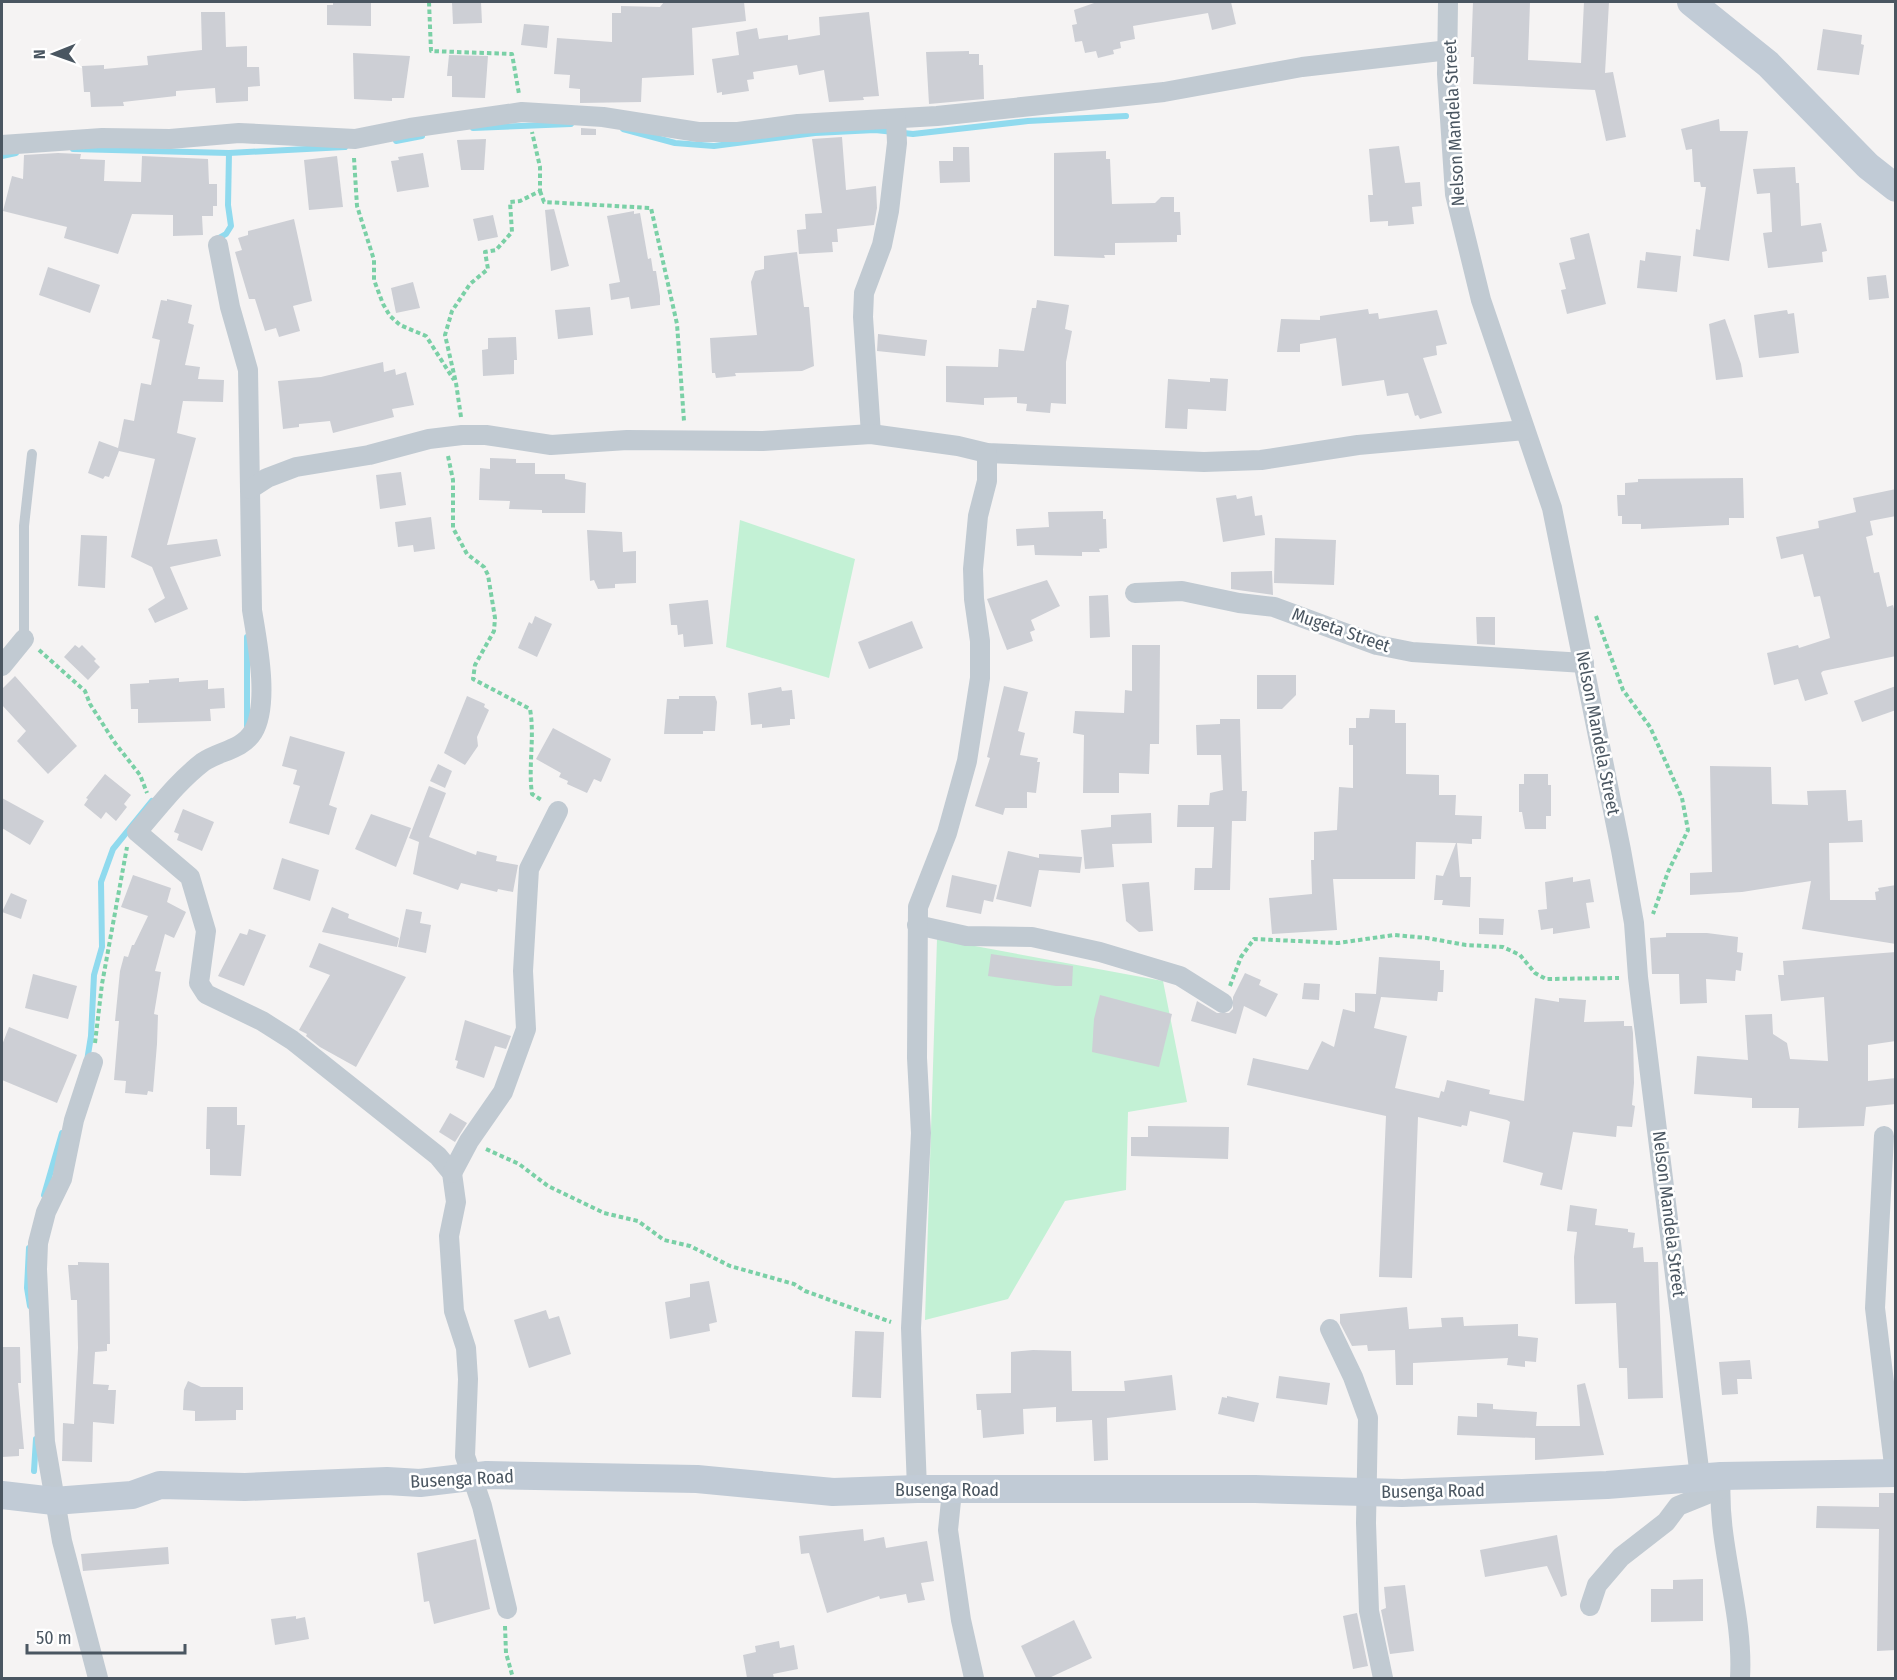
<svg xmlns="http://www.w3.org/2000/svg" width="1897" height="1680" font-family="'Fira Sans Condensed',sans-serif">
<rect width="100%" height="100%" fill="#f5f3f3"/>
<g fill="#c3f1d5">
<path d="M740 520 855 559 829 678 726 647Z"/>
<path d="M937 939 1163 981 1187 1102 1128 1112 1126 1190 1065 1201 1008 1299 925 1320Z"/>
</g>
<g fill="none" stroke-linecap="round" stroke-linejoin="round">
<g stroke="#90daee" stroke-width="6">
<path d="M473 128 571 124"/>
<path d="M623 129 675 143 714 146 815 133 875 130 913 134 1028 121 1126 116"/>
<path d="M396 141 422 136"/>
<path d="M73 149 229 153 345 147"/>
<path d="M2 156 16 153"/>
<path d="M217 239 226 234 231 226 228 205 229 153"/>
<path d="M247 637V726"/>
<path d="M87 1061 91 1036 94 975 102 947 101 882 113 849 152 801"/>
<path d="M44 1195 62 1133"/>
<path d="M29 1248 27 1288 30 1306"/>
<path d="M34 1471 36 1439"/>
</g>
</g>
<g fill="#cdcfd5">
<path d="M333 2H371V26L327 25V5H333Z"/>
<path d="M452 2H481L482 23 453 24Z"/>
<path d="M664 2H744L746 21 692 28 694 75 642 78 641 102 580 103V89L569 88 570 75 554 74 557 38 612 42V13H621V6L660 7Z"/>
<path d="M1097 2H1231L1236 24 1212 30 1208 13 1133 26 1135 39 1120 42 1121 48 1113 50 1114 54 1098 58 1096 51 1085 53 1082 41 1075 42 1072 25 1077 24 1074 10Z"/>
<path d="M1473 2H1530L1528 60 1581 63 1584 2H1609L1605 73 1613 72 1626 137 1606 141 1595 90 1473 84 1474 57H1471Z"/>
<path d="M201 12H225L226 47 247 46V67H259L260 86 248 87V101L216 103 215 88 176 91V96L123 102 124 106 91 107 90 92H84L82 66 104 65V69L148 65 147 56 202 50Z"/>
<path d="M869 12 879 96 863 97 864 100 829 102 824 70 799 75 797 65 753 72 754 79 747 80 749 91 722 95V92L717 93 712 59 739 55 736 32 757 28 759 39 788 35V40L820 35 819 17Z"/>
<path d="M524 24 549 26 547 48 521 45Z"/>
<path d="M1823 29 1862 35 1861 44 1864 45 1859 75 1817 70Z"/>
<path d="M969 51V54H979V65H983L984 99 929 104 926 52Z"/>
<path d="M353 53 410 56 404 98H392V101L354 99Z"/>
<path d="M449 55 488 56 485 98 452 97V76H447Z"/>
<path d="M1719 119 1720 131H1748L1729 261 1693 256 1696 229 1700 230 1706 187H1701L1700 182H1694L1692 149 1686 150 1681 129Z"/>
<path d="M581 128 596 129V135H581Z"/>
<path d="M842 137 846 190 876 186 877 208 874 225 837 229 838 242H832L833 252 799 254 797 230 806 229 805 214 822 213 812 139Z"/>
<path d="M486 139 484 170H461L457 140Z"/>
<path d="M1399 146 1405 183 1420 182 1422 206 1412 207 1414 224 1388 226V221L1370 222 1368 195H1373L1369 149Z"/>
<path d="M953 147H969L970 182 940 183 939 161H953Z"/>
<path d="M1106 151V159H1110L1112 204 1155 203 1161 197H1174V212H1180L1181 235H1177V242L1115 243V255H1104L1105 258 1054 256V153Z"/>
<path d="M58 153 81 154 80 159 105 160 104 181 141 182 142 156 208 159 209 184H217V206H213V216H202L203 235 173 236V215L132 214 118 254 64 238 67 227 3 211 12 176 23 179 24 155Z"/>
<path d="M423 153 429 187 397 192 391 161 399 160 398 157Z"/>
<path d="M337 156 343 207 309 210 304 160Z"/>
<path d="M1795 167 1796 183H1799L1801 226 1821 223 1827 251 1822 252 1823 262 1768 268 1763 233 1772 232 1770 193 1757 194 1753 169Z"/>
<path d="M554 209 569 266 551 271 545 210Z"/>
<path d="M634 211V214L640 213 648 259 651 258 653 271H656L660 296V305L631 309 629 297 611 300 609 284 620 282 607 216Z"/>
<path d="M493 215 498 237 478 241 473 219Z"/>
<path d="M294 219 312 301 293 306 300 331 279 337 276 328 265 331 255 299H249L235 252 242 250 238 238 248 235V231Z"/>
<path d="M1589 233 1606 304 1567 314 1561 290 1566 289 1559 263 1575 259 1570 238Z"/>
<path d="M797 252 804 307H809L814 366 802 371 735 373 736 376 716 378 715 373H712L710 338 757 335 751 282 755 271 764 269V256Z"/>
<path d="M1646 252 1681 256 1677 292 1637 288 1640 260 1645 261Z"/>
<path d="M48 267 100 285 90 313 39 295Z"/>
<path d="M1886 275 1889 298 1869 300 1867 277Z"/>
<path d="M413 282 420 308 396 313 391 288Z"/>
<path d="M167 299 192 305 188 323 194 325 185 365 200 367 198 379 224 380 223 402 183 401 177 433 196 438 167 545 217 539 221 556 170 567 188 609 155 623 148 609 165 598 152 567 131 557 155 459 119 451 109 477 105 476 103 479 88 473 99 441 118 448 124 419 134 421 141 383 151 385 160 340 152 338 161 300 167 301Z"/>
<path d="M1037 300 1069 305 1065 329 1072 331 1066 362V404L1051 403 1050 413 1026 411 1027 404 1017 403V397L984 398V405L946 402V366L998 367 999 349 1024 351 1032 308H1036Z"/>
<path d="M590 307 593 335 558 339 555 310Z"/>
<path d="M1368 309 1369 314 1378 313 1379 319 1437 310 1447 344 1436 346 1437 355 1423 358 1442 413 1420 419 1418 415 1415 416 1408 393 1387 396 1384 380 1342 386 1336 338 1300 344V352H1277L1281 319 1320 320V316Z"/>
<path d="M1787 310 1788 314 1794 313 1799 353 1759 358 1754 315Z"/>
<path d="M1725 319 1741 364 1743 377 1716 380 1709 324Z"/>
<path d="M878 334 927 340 925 356 877 351Z"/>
<path d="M516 337 517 360H514V374L483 376 482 350 488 349V338Z"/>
<path d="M383 362 384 372 395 369 396 375 406 372 414 405 392 409 394 417 333 433 330 421 299 424V427L283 429 278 381 321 377Z"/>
<path d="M1210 378 1228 379 1226 411 1188 409 1187 429 1165 428 1168 379 1210 382Z"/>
<path d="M490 458 516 459V463H535V474H565V479L586 483 585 513H542V510L509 509 510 501 479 500 480 468 490 469Z"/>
<path d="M401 472 406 505 380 509 376 475Z"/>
<path d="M1743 478 1744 518H1729V525L1641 529V524H1622V516H1618L1617 495H1625V483L1638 482V479Z"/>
<path d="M1896 489V516L1870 521 1873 535 1866 537 1874 573 1879 572 1887 607 1893 605 1896 616V656L1823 671 1821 673 1828 694 1805 701 1798 679 1774 685 1767 653 1798 645 1799 648 1830 638 1820 596 1814 597 1803 554 1781 559 1776 537 1819 528 1818 521 1856 512 1853 498Z"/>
<path d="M1236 495 1237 499 1252 496 1255 516 1262 515 1265 535 1223 542 1216 498Z"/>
<path d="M1103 511V519H1106L1107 548 1099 549 1100 552H1082V556L1035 555 1034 545 1017 546 1016 529 1049 527 1048 512Z"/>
<path d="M431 517 435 549 414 552 413 545 398 547 395 522Z"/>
<path d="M587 530 622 532 623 552 636 551V583L615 584V588L598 589 594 580 590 581Z"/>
<path d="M81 535 107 536 105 588 78 586Z"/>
<path d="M1275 538 1336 540 1334 585 1274 583Z"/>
<path d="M1272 571 1273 595 1231 589V572Z"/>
<path d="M1047 580 1060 606 1031 620 1035 630 1030 632 1033 641 1007 650 987 599Z"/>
<path d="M1108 595 1110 637 1090 638 1089 596Z"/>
<path d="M708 600 713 644 684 647 683 634 678 635 677 625H671L669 604Z"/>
<path d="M535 616 552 624 537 657 518 648 529 622 532 624Z"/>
<path d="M1476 617H1495V645L1477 644Z"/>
<path d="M912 621 923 648 869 669 858 642Z"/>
<path d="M75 645 79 648 82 645 96 659 94 661 100 667 88 680 64 657Z"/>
<path d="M1132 645H1160L1159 744H1150L1149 774 1119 773V793H1083L1084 735 1073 733 1075 711 1124 713 1125 690 1132 691Z"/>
<path d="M1257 675H1296V695L1282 709H1257Z"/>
<path d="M15 676 77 746 48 774 17 741 26 731 2 705V689Z"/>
<path d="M179 678V682L208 680V689L224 688 225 708 210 709 211 721 138 723V709H131L130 684 149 683V680Z"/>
<path d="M1004 686 1028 692 1018 731 1025 733 1020 755 1038 758 1037 762H1040L1036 793 1027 792V808H1005L1003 815 975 806 990 758 987 757Z"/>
<path d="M1896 686V710L1862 722 1854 701Z"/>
<path d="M781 687 782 691 792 690 795 719H790V725L762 728V724L751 725 748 693Z"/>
<path d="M467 696 485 704 484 707 489 710 477 737 478 746 465 765 444 753Z"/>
<path d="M679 696H715L717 702 715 731H703V734H664L667 699H679Z"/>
<path d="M1370 709 1395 710V723H1406V774L1439 775V795H1456L1455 815 1482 816 1481 839H1472V844L1457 843 1460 877H1471L1470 907 1442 905 1443 900H1434L1436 875 1443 876 1456 843 1416 842 1415 879H1333L1337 930 1272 934 1269 898 1312 894 1311 860H1314V832L1337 830 1339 787 1353 788V745H1349V728H1356V718H1369Z"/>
<path d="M1220 719H1240L1242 791H1247L1246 821H1232L1230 890H1194L1195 868H1212L1214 827H1177L1178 805H1209L1210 793 1223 790 1221 755H1197L1196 725 1220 724Z"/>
<path d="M553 728 611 759 601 782 594 779 587 793 567 784 568 781 559 777 561 773 536 759Z"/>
<path d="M290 736 345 752 329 805 337 808 329 835 289 823 300 786 293 784 297 770 282 766Z"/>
<path d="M438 764 452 771 445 788 430 781Z"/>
<path d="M1710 766 1771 767 1772 804 1808 805 1807 791 1846 790 1848 821 1862 820 1863 842 1829 843 1830 900H1876L1875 892 1879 891 1878 888 1896 885V944L1802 929 1811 881 1742 892 1690 895V873L1712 872Z"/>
<path d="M105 774 131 795 124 804 127 807 116 821 106 812 101 819 84 805 88 799 86 798Z"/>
<path d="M1524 774H1548V785H1551V816H1546V829H1525L1522 812H1519V784H1524Z"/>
<path d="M429 786 446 793 429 837 476 855 477 851 497 856 496 861 518 865 513 892 498 889 497 892 461 883 458 890 413 874 419 842 409 838Z"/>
<path d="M2 798 44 821 30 845 2 828Z"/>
<path d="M183 809 214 822 202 851 177 840 179 834 174 832Z"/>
<path d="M1151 813 1152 843 1112 844 1114 867 1085 869 1081 830 1111 827V815Z"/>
<path d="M371 814 411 828 396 867 355 849Z"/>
<path d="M1008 851 1039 858V854L1082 857 1080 873 1039 870 1031 907 996 899Z"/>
<path d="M282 858 319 870 310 901 273 889Z"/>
<path d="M133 875 171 888 167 902 186 912 174 938 165 934 155 971 161 972 154 1014 158 1015 157 1044 153 1092 148 1091 147 1095 125 1093 126 1081 114 1080 119 1021H115L120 971 124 956 128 957 132 945H134L148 916 121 907Z"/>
<path d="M952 875 997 885 993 902 984 900 981 914 946 907Z"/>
<path d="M1573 877V882L1590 879 1594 902 1586 903 1590 928 1553 934V928L1541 930 1538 910 1547 909 1545 882Z"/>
<path d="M1149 882 1153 931 1139 932 1126 921 1122 884Z"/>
<path d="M11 893 27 900 21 919 2 912Z"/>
<path d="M332 907 349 914 348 918 399 938 397 947 322 932Z"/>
<path d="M406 909 422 912 420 923 431 925 426 953 398 947Z"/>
<path d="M1479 918 1504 919 1503 935 1479 934Z"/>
<path d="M249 929 266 935 244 986 218 976 240 933 247 935Z"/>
<path d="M1666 933H1707L1738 937 1737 952 1743 953 1741 971 1736 970 1735 981 1706 979 1707 1003 1680 1004 1679 974H1652L1650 938 1666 937Z"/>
<path d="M319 943 406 977 356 1067 320 1047 306 1036 307 1034 299 1030 330 975 309 967Z"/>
<path d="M1896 952V1041L1868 1045V1081L1896 1078V1104L1866 1107 1864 1126 1798 1128 1799 1108H1752V1098L1694 1094 1697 1056 1748 1060 1745 1015 1772 1014 1773 1034 1787 1043 1790 1059 1828 1061 1824 997 1781 1001 1778 975H1784L1783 961Z"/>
<path d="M991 954 1073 966 1072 986H1056L988 976Z"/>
<path d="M1379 957 1440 961V970H1444L1443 992H1438L1437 1001 1381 997 1374 1028 1407 1036 1395 1088 1439 1098 1441 1091 1444 1092 1447 1080 1490 1090 1489 1094 1524 1101 1535 998 1559 1002V998L1586 1000 1584 1022 1624 1021V1026H1632L1633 1033 1634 1083 1632 1105 1635 1106 1632 1127 1617 1126 1616 1137 1573 1132 1562 1190 1540 1185 1543 1173 1503 1162 1510 1122 1507 1120 1470 1111 1467 1126 1462 1125 1461 1127 1418 1117 1412 1278 1379 1277 1386 1116 1247 1085 1253 1058 1308 1070 1322 1041 1334 1047 1343 1009 1355 1012V993L1376 994Z"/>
<path d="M1245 973 1261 980 1259 985 1278 994 1266 1017 1244 1006 1236 1034 1191 1021 1197 1001 1217 1013H1229L1233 1009V997Z"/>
<path d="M33 974 77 986 68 1019 25 1008Z"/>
<path d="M1304 983 1320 984 1319 1000 1302 999Z"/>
<path d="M1100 995 1172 1014 1159 1067 1092 1052 1094 1019Z"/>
<path d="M465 1020 511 1036 506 1049 495 1046 484 1078 456 1068 458 1061 455 1060Z"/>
<path d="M9 1027 77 1055 57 1103 2 1080V1045Z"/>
<path d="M207 1107H237V1125H245L241 1176 210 1175V1149H206Z"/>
<path d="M450 1113 467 1123 455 1142 439 1132Z"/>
<path d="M1148 1126 1229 1127 1228 1159 1131 1156V1137H1148Z"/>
<path d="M1570 1205 1597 1209 1595 1225 1628 1229V1232L1635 1233 1633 1248 1643 1247 1644 1262H1658L1663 1398 1628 1399 1627 1368H1619L1616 1303 1575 1304 1574 1257 1577 1232 1567 1231Z"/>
<path d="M78 1262 109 1263 110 1344H107V1351L95 1352 93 1384 109 1385 108 1390H116L114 1424 93 1422 92 1462 62 1461 63 1423 74 1424 78 1348 77 1300H71L68 1265H78Z"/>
<path d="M709 1281 717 1322 709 1324 710 1331 670 1339 665 1302 690 1297V1284Z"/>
<path d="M1407 1307 1409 1329 1442 1327 1441 1318 1463 1317 1464 1326 1518 1324V1336L1538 1338 1536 1362 1525 1361V1367L1507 1365 1508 1358 1413 1363V1385H1396L1395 1350 1368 1351 1367 1345 1352 1346 1340 1323V1314Z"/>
<path d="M546 1310 549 1319 559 1316 571 1354 529 1368 514 1320Z"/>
<path d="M855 1331 884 1332 881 1398 852 1397Z"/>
<path d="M2 1347H20L21 1383H18L24 1449H19V1456L2 1457Z"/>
<path d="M1033 1350 1071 1351 1072 1391H1125L1124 1381 1172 1375 1176 1410 1107 1418 1108 1460 1094 1461 1092 1420 1056 1422V1407L1023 1409 1024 1434 983 1438 981 1410H977L976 1394 1011 1393V1352Z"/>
<path d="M1750 1360 1752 1379H1737L1738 1394 1722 1395 1719 1362Z"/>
<path d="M1279 1376 1330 1383 1327 1405 1276 1398Z"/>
<path d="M188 1381 201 1387H243V1410H236V1420L195 1421V1411L183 1410 184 1390Z"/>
<path d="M1585 1383 1604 1455 1535 1460V1438L1457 1435 1458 1416 1477 1417V1403L1493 1404V1409L1537 1412 1536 1426H1580L1577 1385Z"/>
<path d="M1227 1396 1259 1403 1254 1422 1218 1414 1222 1397 1227 1398Z"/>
<path d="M1879 1493H1896V1650L1877 1651 1879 1529 1816 1528 1817 1506 1879 1507Z"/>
<path d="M863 1529 864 1541 884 1537 886 1548 927 1541 934 1581 921 1583 925 1600 908 1603 906 1594 880 1599 879 1596 827 1613 809 1553 801 1554 799 1536Z"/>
<path d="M1557 1535 1567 1595 1561 1597 1547 1566 1485 1577 1480 1550Z"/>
<path d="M476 1539 490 1609 434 1624 429 1601 424 1602 417 1553Z"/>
<path d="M168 1547 169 1564 83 1571 81 1554Z"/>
<path d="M1703 1579V1621L1651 1622V1589H1673V1580Z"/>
<path d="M1405 1585 1414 1651 1390 1654 1381 1610 1386 1608 1384 1587Z"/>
<path d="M1357 1613 1368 1666 1353 1669 1343 1616Z"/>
<path d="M296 1616V1619L305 1617 309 1639 275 1645 271 1619Z"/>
<path d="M1074 1620 1092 1658 1049 1678H1036L1021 1646Z"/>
<path d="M779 1641 780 1648 794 1645 798 1669 773 1674 774 1678H747L743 1655 756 1652 755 1646Z"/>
</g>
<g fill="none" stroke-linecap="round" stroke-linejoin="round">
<g stroke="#7ad0a6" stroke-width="4" stroke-dasharray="4.5 3" stroke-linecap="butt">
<path d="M429 2 431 51 512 54 519 94"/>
<path d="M354 158 357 206 374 260V280L383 304 390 316 400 325 426 336 454 380"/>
<path d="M540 191 544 202 651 208 677 324 684 421"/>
<path d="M461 417 456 383 445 335 452 311 470 284 488 269 485 252 496 250 512 232 510 202 520 201 540 191V167L532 132"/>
<path d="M448 456 453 480V528L467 554 484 567 488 575 495 618 494 631 475 665 473 679 530 709C535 738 528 765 532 794L543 801"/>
<path d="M1596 616 1623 690 1650 727 1682 798 1688 830 1668 872 1653 914"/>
<path d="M39 650 85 691 90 704 115 743 140 775 147 793"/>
<path d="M1230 986 1241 957 1254 939 1338 943 1394 935 1427 938 1466 945 1503 947 1520 955 1535 973 1546 979 1619 978"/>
<path d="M95 1043 102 984 127 847"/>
<path d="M486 1149 519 1164 548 1186 604 1213 638 1221 664 1240 690 1246 730 1266 794 1284 805 1291 891 1322"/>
<path d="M505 1626 506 1653 513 1678"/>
</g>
<path stroke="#c1cad2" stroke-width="10" d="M24 639V526L32 454"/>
<g stroke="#c1cad2" stroke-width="20">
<path d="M1448 2 1447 74 1455 194 1481 300 1552 508 1621 850 1634 923 1638 977 1700 1477"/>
<path d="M2 145 102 138 170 139 239 133 355 139 410 128 522 112 603 117 698 132H738L798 124 937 116 1164 92 1302 67 1449 50"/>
<path d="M218 245 230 307 248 370 252 610C257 641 270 704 253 732 242 750 219 751 203 762 177 782 158 808 137 832L190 877 206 931 199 983 206 994 262 1021 292 1040 438 1156 452 1173 456 1202 449 1236 454 1311 466 1348 468 1379 465 1456 482 1506 507 1609"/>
<path d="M871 434 863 317 864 293 882 245 889 211 897 143 896 119"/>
<path d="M250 489 267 478 296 467 369 455 429 439 462 435H486L551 445 627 440 763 441 871 434 958 446 987 453 1204 462 1261 460 1358 445 1525 430"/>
<path d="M1135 593 1182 591 1239 603 1274 607 1377 645 1412 652 1584 663"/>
<path d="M2 666 24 639"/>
<path d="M917 925 966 936 1032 937 1100 952 1180 976 1223 1003"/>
<path d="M93 1062 74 1120 62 1179 46 1212 38 1243 37 1269 45 1442 62 1541 98 1678"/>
<path d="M1884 1136 1875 1308 1895 1473"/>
<path d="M452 1173 469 1141 503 1092 526 1029 523 971 529 869 558 811"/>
<path d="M1330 1329 1353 1377 1368 1418 1366 1523 1369 1611 1383 1678"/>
<path d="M1721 1476C1716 1544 1744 1610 1740 1678"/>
<path d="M917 1489 911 1328 921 1133 917 1058 918 907 947 833 967 761 980 678V641L974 599 973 569 978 516 987 481V453"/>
<path d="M952 1491 948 1530 961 1620 974 1678"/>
<path d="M1590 1606 1597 1585 1621 1557 1666 1522 1678 1506 1720 1489"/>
</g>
<g stroke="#c1cbd6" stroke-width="28">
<path d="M1691 2 1768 64 1868 166 1896 188"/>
<path d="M2 1495 54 1501 132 1495 160 1485 245 1487 387 1481 420 1483 487 1475 697 1479 833 1492 917 1489H1255L1402 1493 1607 1485 1721 1476 1896 1473"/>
</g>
</g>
<g text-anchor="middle" stroke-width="5" stroke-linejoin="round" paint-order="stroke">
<g font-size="18" fill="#4a5661" stroke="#fff">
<text transform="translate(1454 123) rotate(-93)" y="6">Nelson Mandela Street</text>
<text transform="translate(1341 630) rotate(19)" y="6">Mugeta Street</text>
<text transform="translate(1598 733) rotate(79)" y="6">Nelson Mandela Street</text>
<text transform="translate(1669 1214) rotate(83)" y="6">Nelson Mandela Street</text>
<text transform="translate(462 1479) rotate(-3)" y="6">Busenga Road</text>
<text x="947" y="1496">Busenga Road</text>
<text transform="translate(1433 1491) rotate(-1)" y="6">Busenga Road</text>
</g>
</g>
<rect width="1897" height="1680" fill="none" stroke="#4a5661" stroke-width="6"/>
<g transform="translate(54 54) rotate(269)" stroke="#ffffff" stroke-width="4.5" paint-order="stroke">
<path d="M0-4.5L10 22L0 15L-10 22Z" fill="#4a5661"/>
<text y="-9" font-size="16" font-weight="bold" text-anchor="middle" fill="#4a5661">N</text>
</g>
<path d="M27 1644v9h158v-9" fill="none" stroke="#4a5661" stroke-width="3"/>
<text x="36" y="1644" font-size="18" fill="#4a5661" stroke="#ffffff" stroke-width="4.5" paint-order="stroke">50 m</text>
</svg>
